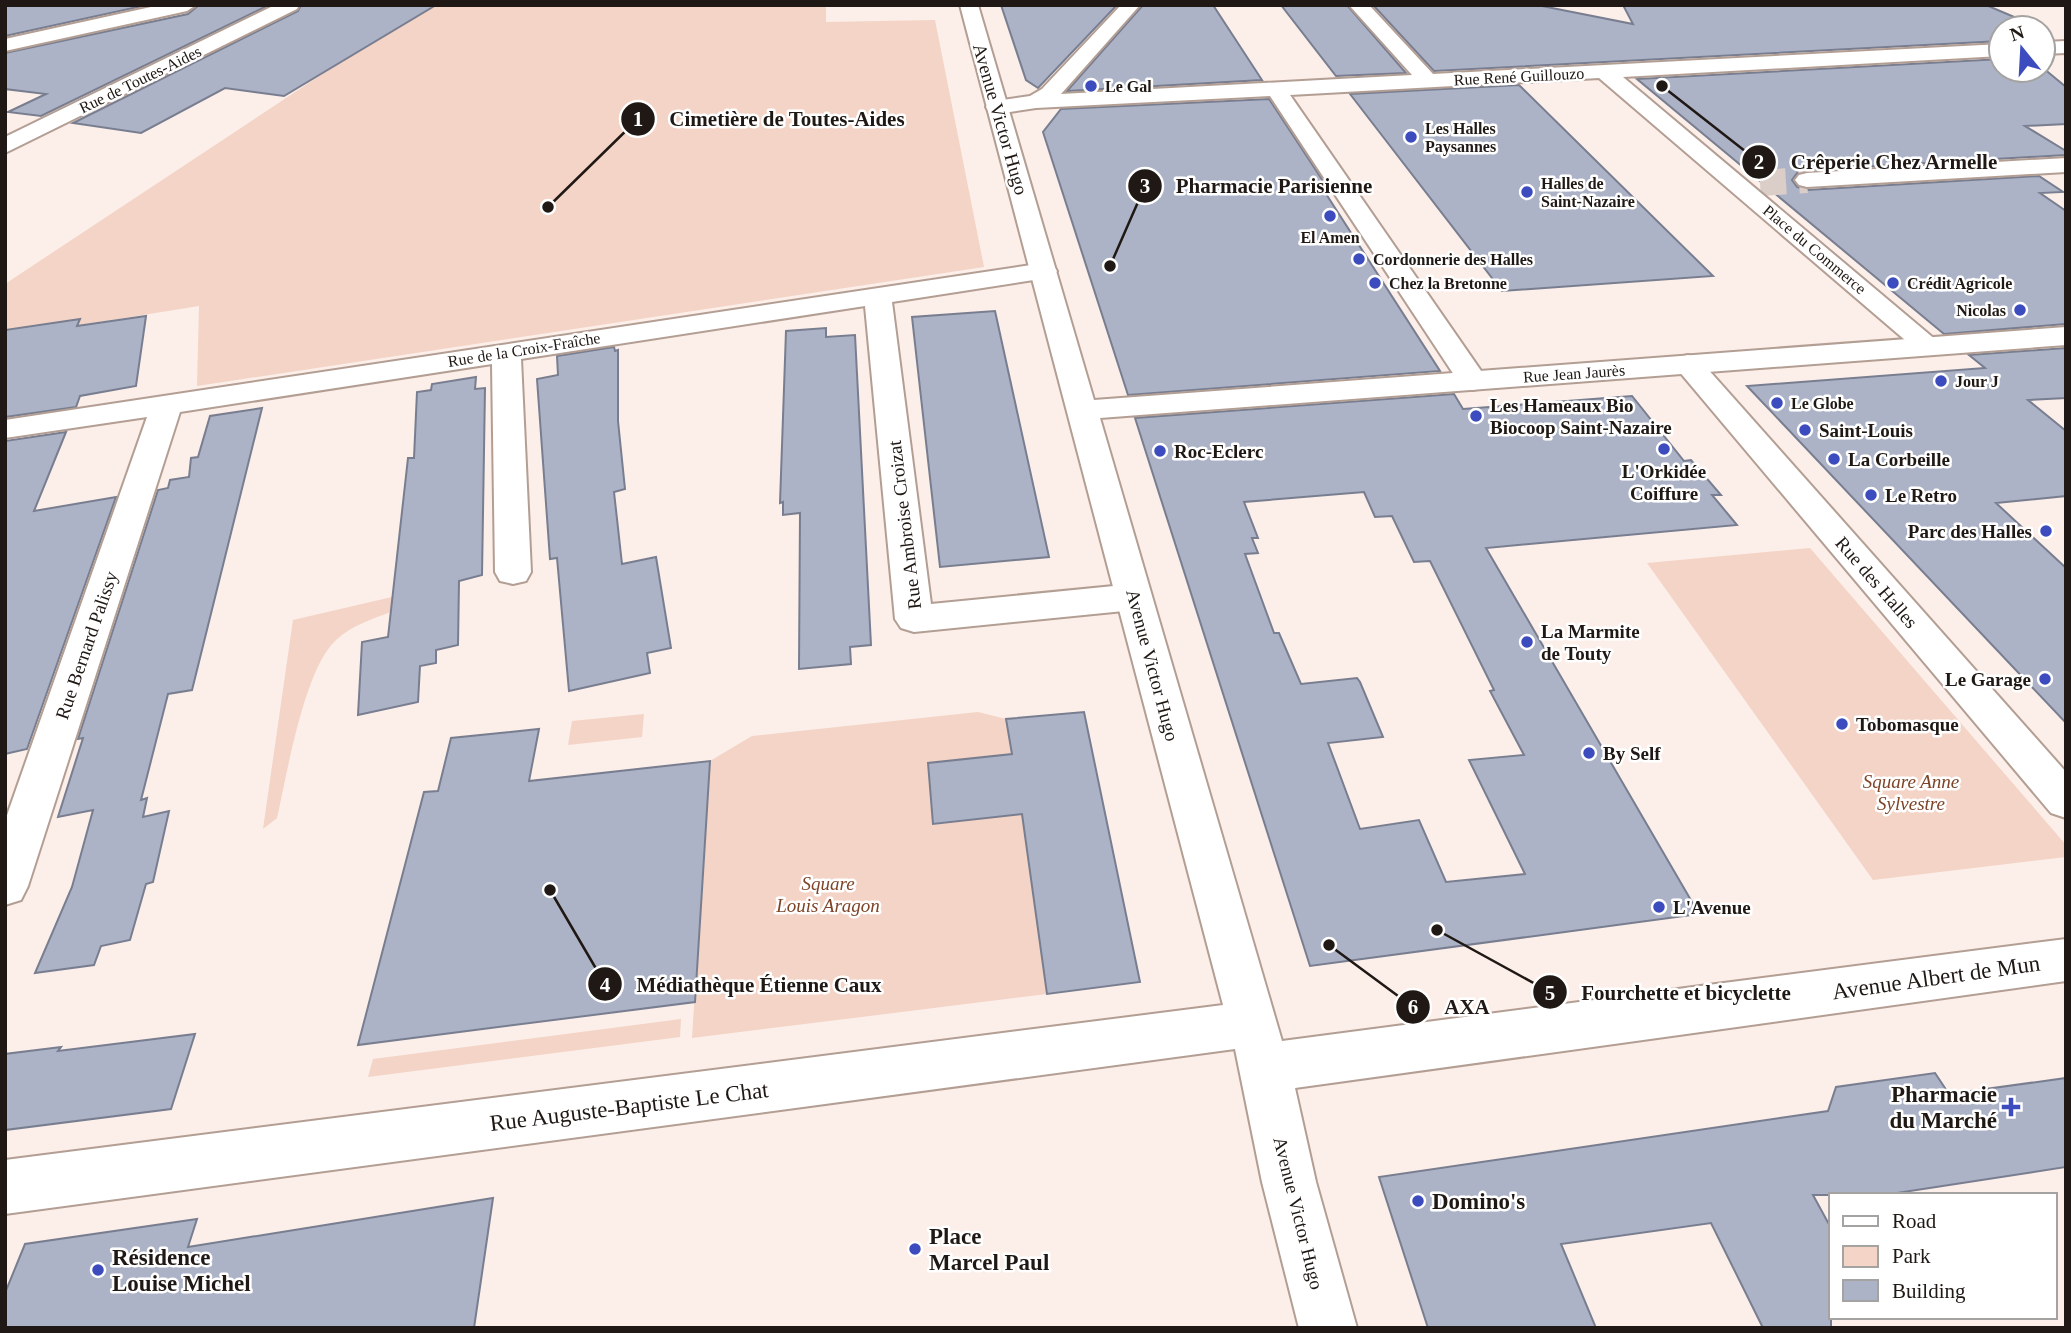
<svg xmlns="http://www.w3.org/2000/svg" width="2071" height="1333" font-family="'Times New Roman',serif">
<rect width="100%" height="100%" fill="#fceee8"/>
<g fill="#f3d4c6">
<path d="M437 5H826V22L935 20 984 267 197 386 199 306 5 337V284L339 63Z"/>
<path d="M1810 548 2066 845V857L1873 880 1647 563Z"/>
<path d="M392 597 393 611C373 619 352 625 336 640 304 669 287 774 277 818L263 829 293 620Z"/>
<path d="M978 712 1006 719 1012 754 934 824 1023 814 1047 994 692 1038 710 761 752 736Z"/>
<path d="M644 714 642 737 568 745 572 721Z"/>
<path d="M681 1019 680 1037 368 1077 373 1059Z"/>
</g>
<g fill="#adb3c6" stroke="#787e90" stroke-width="2" fill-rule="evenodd">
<path d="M5 5H147L5 36Z"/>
<path d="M199 5H269L41 116 8 112 46 94 5 89V53L188 14Z"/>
<path d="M301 5H436L284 96 225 88 141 133 73 123 298 11Z"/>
<path d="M1001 5H1117L1038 88 1026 80Z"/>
<path d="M1143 5H1213L1262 80 1067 91Z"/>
<path d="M1281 5H1347L1406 73 1336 76Z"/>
<path d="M1373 5H1537L1633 24 1623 5H1986L2040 28H2001V41L1434 71Z"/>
<path d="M2001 59V70L2043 68 2066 87V124L2025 126 2066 151V155L1807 170 1797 173 1792 180 1797 187 1807 190 2039 176 2063 192 2040 193 2066 211V324L1944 334 1637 79Z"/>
<path d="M1519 85 1713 276 1502 291 1350 94Z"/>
<path d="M1269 99 1323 181 1319 183 1440 371 1128 395 1043 132 1061 109Z"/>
<path d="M995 311 1049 557 940 567 912 317Z"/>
<path d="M146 316 136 386 80 396 76 407 5 417V330L80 319 77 326Z"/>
<path d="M826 328V337L855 335 871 645 850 647 851 664 799 669 800 513 783 515V502L780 503 786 331Z"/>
<path d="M614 347 615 351 618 350V421L625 489 614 492 622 564 656 557 671 648 647 653 650 673 569 691 557 558 550 559 537 379 558 375 557 356Z"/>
<path d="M2066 348V398L2028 400 2066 431V496L1996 503 2066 568V723L1747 386 1985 368 1969 355Z"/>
<path d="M476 377 475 389 485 388 482 575 459 581 458 645 436 650V663L420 666 418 702 358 715 362 642 388 637 408 458H414L417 392 431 390 432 384Z"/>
<path d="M1454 394 1463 409 1632 396 1684 461 1691 460 1721 495H1712L1737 525 1486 548 1699 914 1310 966 1135 418ZM1364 492 1375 517 1392 516 1414 562 1430 561 1494 690 1490 691 1524 755 1469 760 1525 874 1446 882 1419 820 1360 829 1328 743 1383 737 1360 682 1357 678 1301 684 1279 633H1274L1245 554 1258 553 1252 538H1258L1244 502Z"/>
<path d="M262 408 192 690 168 694 141 800 147 798 143 817 169 811 153 882 146 884 130 940 101 946 94 965 35 973 72 887 93 810 58 817 83 738 78 739 158 490 168 488 170 480 189 477 191 458 198 457 210 416Z"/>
<path d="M66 432 34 511 116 497 27 749 5 754V441Z"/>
<path d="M1084 712 1140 982 1047 994 1022 814 933 824 928 763 1012 754 1006 719Z"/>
<path d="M539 729 529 781 710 761 695 1002 358 1045 424 792 438 791 451 738Z"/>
<path d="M195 1034 171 1109 5 1130V1054L61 1047 58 1051Z"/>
<path d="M1935 1073 1949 1094 2066 1078V1167L1884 1195H1813L1831 1228V1328H1763L1711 1223 1561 1244 1596 1328H1428L1379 1177 1828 1111 1836 1087Z"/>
<path d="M493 1198 474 1328H5V1293L25 1244 197 1219 188 1247Z"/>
</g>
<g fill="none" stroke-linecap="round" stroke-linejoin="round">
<path stroke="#dbcec8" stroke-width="26" stroke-dasharray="26 13" stroke-linecap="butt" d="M1760 183 1807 180"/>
<defs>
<g id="street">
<path d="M275 5H299L297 9 5 153V137Z"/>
<path d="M1121 5H1140L1061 94 1412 75 1349 5H1369L1433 74 2001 44V56L1623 77 1943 346 1939 352 1929 355 1919 352 1599 78 1290 95 1488 381 1484 387 1473 390 1462 387 1270 96 1036 108 997 114 989 112 986 107 989 102 1030 96 1042 89Z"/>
<path d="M2066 41V53L2043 54V42Z"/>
<path d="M2066 158V172L1807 187 1799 185 1795 180 1799 175 1807 173Z"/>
<path d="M1044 263 1053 265 1057 271 1053 277 892 302 931 604 1134 584 1147 588 1152 597 1147 606 1134 610 914 632 901 628 895 619 865 306 521 359 531 572 526 581 513 584 500 581 495 572 492 364 180 412 28 886 21 900 5 905V821L147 417 5 438V420Z"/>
<path d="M1688 355 1698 358 2066 772V818L2051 813 1678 370 1673 364 1678 358Z"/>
<path d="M2066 939V981L1708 1031 1691 1024 1684 1008 1691 992 1708 985Z"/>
</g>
<g id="secondary">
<path d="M160 5H196L187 11 5 51V39Z"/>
<path d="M960 5H978L1094 400 2066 327V345L1100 418 1282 1041 1708 985 1725 992 1732 1008 1725 1024 1708 1031 1295 1088 1316 1182 1357 1328H1299L1262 1182 1235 1049 5 1214V1160L1223 1005Z"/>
</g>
</defs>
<use href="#street" stroke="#b39e94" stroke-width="4"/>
<use href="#secondary" stroke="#b39e94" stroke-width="4"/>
<use href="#street" fill="#fff" fill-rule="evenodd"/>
<use href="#secondary" fill="#fff" fill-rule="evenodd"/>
</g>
<g fill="#3c4bbe" stroke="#fff" stroke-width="2.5">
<circle cx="1091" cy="86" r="7"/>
<circle cx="1411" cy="137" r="7"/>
<circle cx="1527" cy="192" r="7"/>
<circle cx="1330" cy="216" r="7"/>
<circle cx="1359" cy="259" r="7"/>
<circle cx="1375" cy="283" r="7"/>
<circle cx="1893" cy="283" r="7"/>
<circle cx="2020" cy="310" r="7"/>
<circle cx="1941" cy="381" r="7"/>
<circle cx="1777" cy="403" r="7"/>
<circle cx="1476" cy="416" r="7"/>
<circle cx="1805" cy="430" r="7"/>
<circle cx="1664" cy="449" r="7"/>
<circle cx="1160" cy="451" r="7"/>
<circle cx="1834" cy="459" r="7"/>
<circle cx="1871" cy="495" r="7"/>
<circle cx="2046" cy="531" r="7"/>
<circle cx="1527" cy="642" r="7"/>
<circle cx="2045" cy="679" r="7"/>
<circle cx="1842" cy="724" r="7"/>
<circle cx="1589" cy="753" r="7"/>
<circle cx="1659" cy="907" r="7"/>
<path d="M2007.5 1096.5h7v7h7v7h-7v7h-7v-7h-7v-7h7z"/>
<circle cx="1418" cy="1201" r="7"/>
<circle cx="915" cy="1249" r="7"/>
<circle cx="98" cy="1270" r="7"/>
</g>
<g text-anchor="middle" stroke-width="5" stroke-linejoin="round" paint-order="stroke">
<g font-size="16" fill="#1f1814" stroke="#fff">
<text transform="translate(1519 76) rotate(-3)" y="6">Rue René Guillouzo</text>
<text transform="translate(140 79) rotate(-26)" y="6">Rue de Toutes-Aides</text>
<text transform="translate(1815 249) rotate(40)" y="6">Place du Commerce</text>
<text transform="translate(524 349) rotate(-9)" y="6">Rue de la Croix-Fraîche</text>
<text transform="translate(1574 373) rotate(-4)" y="6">Rue Jean Jaurès</text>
</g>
<g font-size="16" font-weight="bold" fill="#1f1814" stroke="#fff" text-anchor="start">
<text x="1105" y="92">Le Gal</text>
<text x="1425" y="134">Les Halles<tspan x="1425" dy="18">Paysannes</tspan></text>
<text x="1541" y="189">Halles de<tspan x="1541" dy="18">Saint-Nazaire</tspan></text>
<text x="1330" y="243" text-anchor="middle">El Amen</text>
<text x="1373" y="265">Cordonnerie des Halles</text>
<text x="1389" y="289">Chez la Bretonne</text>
<text x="1907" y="289">Crédit Agricole</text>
<text x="2006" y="316" text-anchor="end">Nicolas</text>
<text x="1955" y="387">Jour J</text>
<text x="1791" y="409">Le Globe</text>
</g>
<g font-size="19" fill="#1f1814" stroke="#fff">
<text transform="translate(1001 119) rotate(74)" y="7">Avenue Victor Hugo</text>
<text transform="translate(904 525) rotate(-97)" y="7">Rue Ambroise Croizat</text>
<text transform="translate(1877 582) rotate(49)" y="7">Rue des Halles</text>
<text transform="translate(86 645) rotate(-71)" y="7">Rue Bernard Palissy</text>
<text transform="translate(1153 665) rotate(75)" y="7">Avenue Victor Hugo</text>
<text transform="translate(1299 1213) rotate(76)" y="7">Avenue Victor Hugo</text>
</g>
<g font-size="19" font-weight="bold" fill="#1f1814" stroke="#fff" text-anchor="start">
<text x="1490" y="412">Les Hameaux Bio<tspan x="1490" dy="22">Biocoop Saint-Nazaire</tspan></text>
<text x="1819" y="437">Saint-Louis</text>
<text x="1174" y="458">Roc-Eclerc</text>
<text x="1848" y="466">La Corbeille</text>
<text x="1664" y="478" text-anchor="middle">L'Orkidée<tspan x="1664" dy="22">Coiffure</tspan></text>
<text x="1885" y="502">Le Retro</text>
<text x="2032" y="538" text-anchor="end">Parc des Halles</text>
<text x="1541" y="638">La Marmite<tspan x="1541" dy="22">de Touty</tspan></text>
<text x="2031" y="686" text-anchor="end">Le Garage</text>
<text x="1856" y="731">Tobomasque</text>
<text x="1603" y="760">By Self</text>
<text x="1673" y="914">L'Avenue</text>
</g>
<g font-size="19" font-style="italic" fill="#7d4427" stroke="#fff">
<text x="1911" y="788">Square Anne<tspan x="1911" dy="22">Sylvestre</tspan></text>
<text x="828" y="890">Square<tspan x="828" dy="22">Louis Aragon</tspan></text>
</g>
<g font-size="23" fill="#1f1814" stroke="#fff">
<text transform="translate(1936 977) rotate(-8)" y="8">Avenue Albert de Mun</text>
<text transform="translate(629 1106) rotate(-7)" y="8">Rue Auguste-Baptiste Le Chat</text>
</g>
<g font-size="23" font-weight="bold" fill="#1f1814" stroke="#fff" text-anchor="start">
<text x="1997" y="1102" text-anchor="end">Pharmacie<tspan x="1997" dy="26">du Marché</tspan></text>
<text x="1432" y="1209">Domino's</text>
<text x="929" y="1244">Place<tspan x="929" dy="26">Marcel Paul</tspan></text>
<text x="112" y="1265">Résidence<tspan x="112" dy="26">Louise Michel</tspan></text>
</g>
</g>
<path fill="none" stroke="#1f1814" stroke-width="2.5" d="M548 207L638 119M1662 86L1759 162M1110 266L1145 186M550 890L605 984M1437 930L1550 992M1329 945L1413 1007"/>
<g fill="#1f1814" stroke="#fff" stroke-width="2.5">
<circle cx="548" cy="207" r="7"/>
<circle cx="1662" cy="86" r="7"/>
<circle cx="1110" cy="266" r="7"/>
<circle cx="550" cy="890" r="7"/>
<circle cx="1437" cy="930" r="7"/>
<circle cx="1329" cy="945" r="7"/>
<circle cx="638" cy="119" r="18"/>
<circle cx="1759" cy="162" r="18"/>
<circle cx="1145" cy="186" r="18"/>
<circle cx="605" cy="984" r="18"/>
<circle cx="1550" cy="992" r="18"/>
<circle cx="1413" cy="1007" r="18"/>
</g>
<g font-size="21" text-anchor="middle" font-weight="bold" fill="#fff">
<text x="638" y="126">1</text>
<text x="1759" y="169">2</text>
<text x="1145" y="193">3</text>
<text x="605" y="992">4</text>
<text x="1550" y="1000">5</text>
<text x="1413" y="1014">6</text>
</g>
<g font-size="21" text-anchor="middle" font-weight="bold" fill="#1f1814" stroke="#fff" stroke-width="5" stroke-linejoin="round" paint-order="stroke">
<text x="787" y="126">Cimetière de Toutes-Aides</text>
<text x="1894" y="169">Crêperie Chez Armelle</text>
<text x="1274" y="193">Pharmacie Parisienne</text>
<text x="759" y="992">Médiathèque Étienne Caux</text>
<text x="1686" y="1000">Fourchette et bicyclette</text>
<text x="1467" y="1014">AXA</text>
</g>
<rect width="2071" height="1333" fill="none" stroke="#1f1814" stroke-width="14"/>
<rect x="1829" y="1193" width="228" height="126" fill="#ffffff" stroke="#a5a3a1" stroke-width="2"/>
<rect x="1843" y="1216" width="35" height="10" fill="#ffffff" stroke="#a5a3a1" stroke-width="2"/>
<text x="1892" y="1228" font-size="21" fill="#1f1814">Road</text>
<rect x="1843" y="1246" width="35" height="21" fill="#f3d4c6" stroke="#a5a3a1" stroke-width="2"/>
<text x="1892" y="1263" font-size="21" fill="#1f1814">Park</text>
<rect x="1843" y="1280" width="35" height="21" fill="#adb3c6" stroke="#a5a3a1" stroke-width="2"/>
<text x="1892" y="1298" font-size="21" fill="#1f1814">Building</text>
<g transform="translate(2022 49) rotate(342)"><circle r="33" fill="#ffffff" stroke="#a5a3a1" stroke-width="2"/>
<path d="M0-5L12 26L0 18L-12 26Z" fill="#3c4bbe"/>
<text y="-10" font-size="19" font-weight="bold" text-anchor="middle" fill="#1f1814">N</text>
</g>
</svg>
